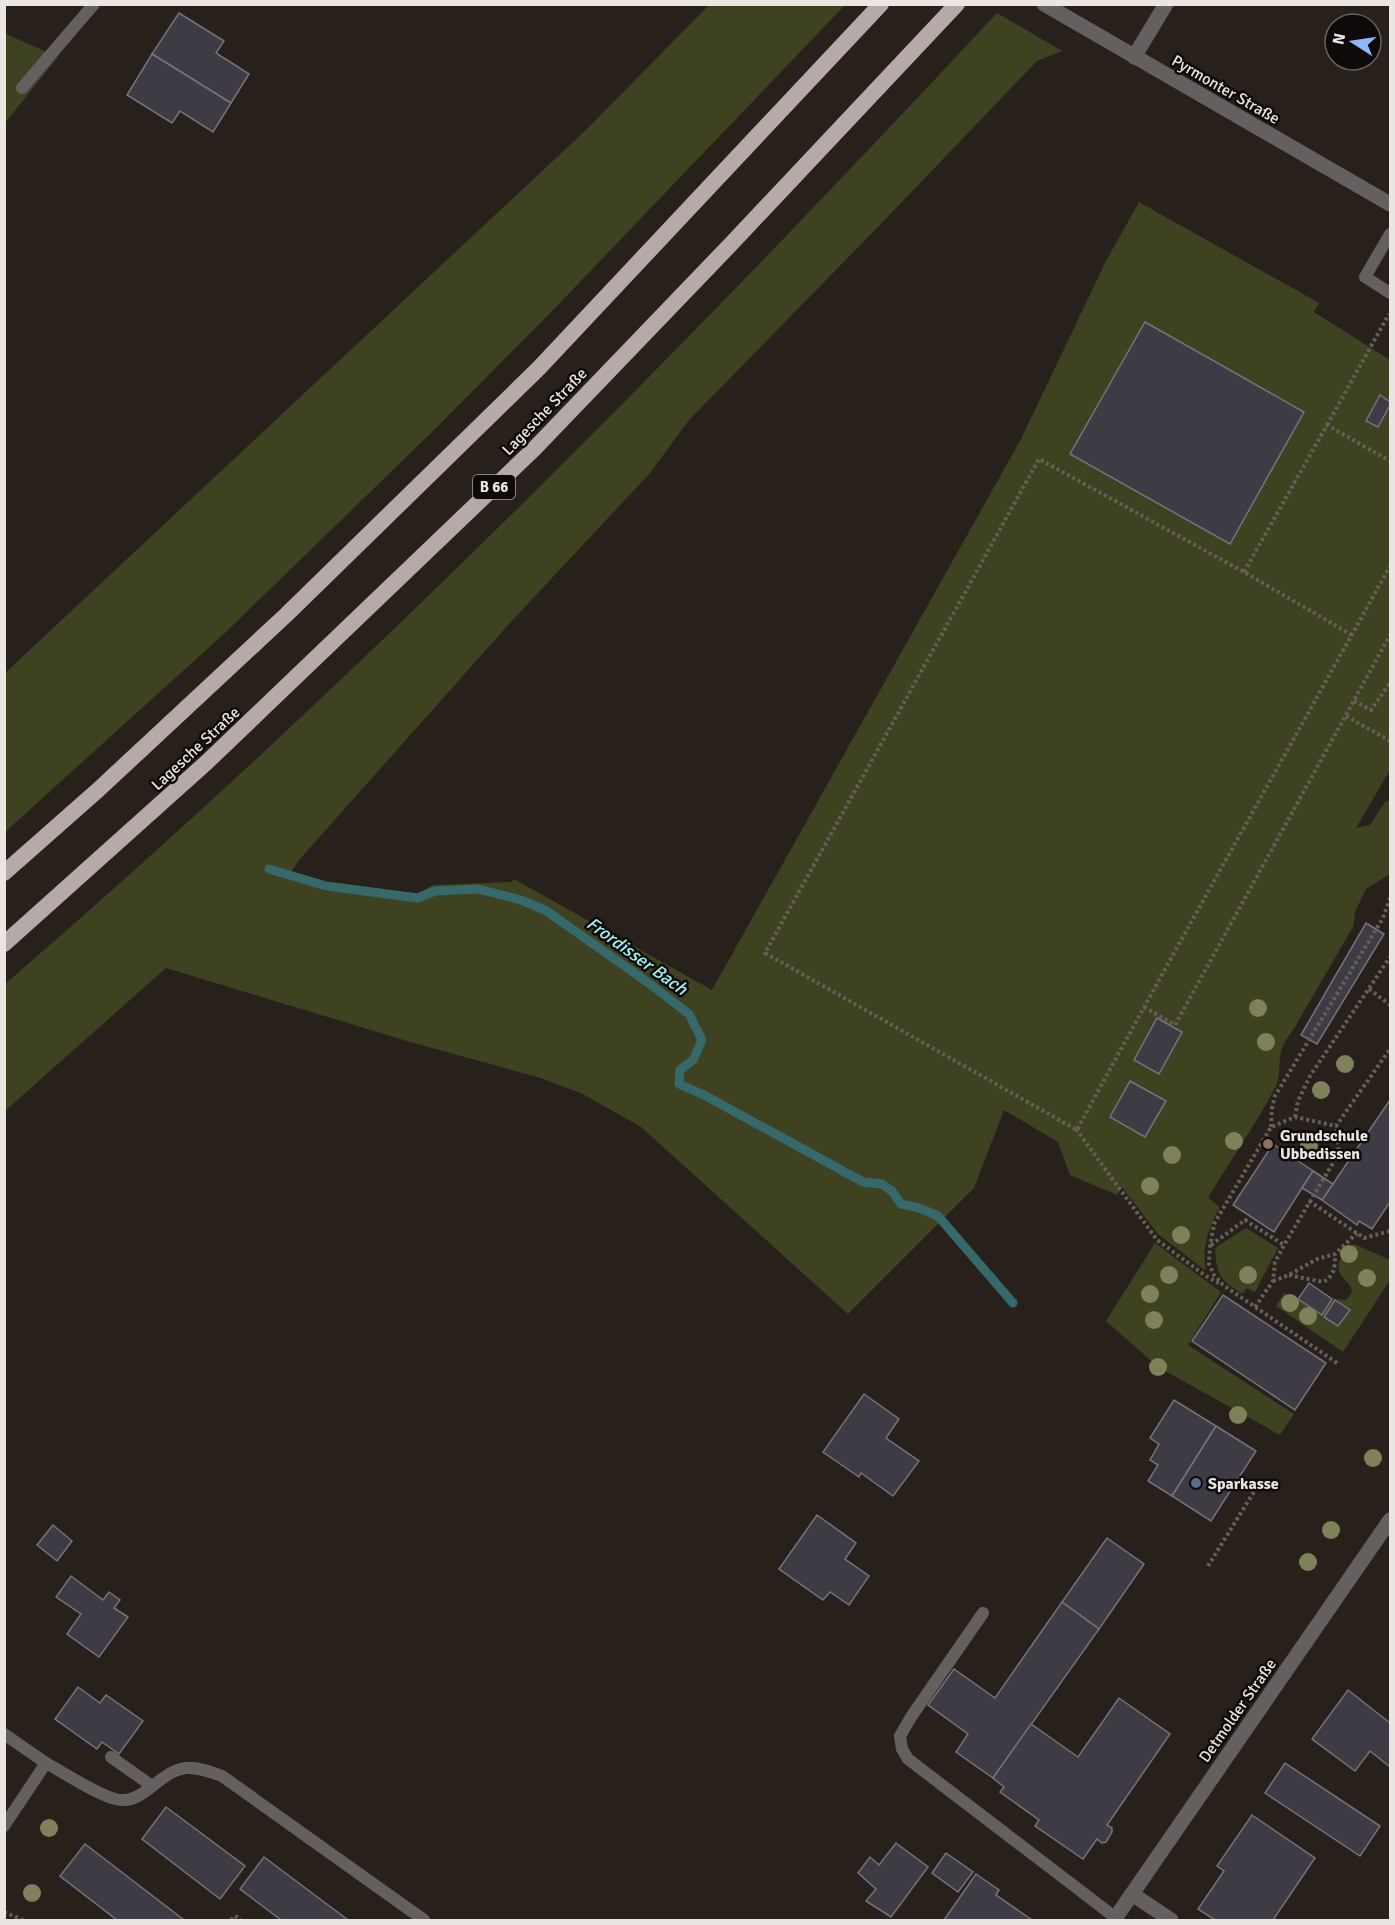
<svg xmlns="http://www.w3.org/2000/svg" width="1395" height="1925" font-family="Signika,sans-serif">
<rect width="100%" height="100%" fill="#28201b"/>
<g fill="#3f4221">
<path d="M709 5H845L556 307 435 429 226 632 5 832V673L586 130Z"/>
<path d="M997 13 1062 51 1037 61 877 228 689 420 650 473 509 624 299 860 288 877 326 891 418 893 433 885 511 882 514 879 712 990 1021 439 1106 261 1139 202 1319 303 1314 312 1390 360V770L1356 828 1370 825 1385 802 1390 800V874L1366 889 1355 912 1353 927 1292 1032C1272 1054 1285 1068 1275 1088 1255 1126 1230 1161 1208 1198L1220 1207C1209 1227 1201 1248 1206 1271L1158 1234 1122 1187 1117 1195 1127 1208 1117 1195 1070 1175 1058 1142 1004 1110 974 1188 848 1314 641 1127 583 1094 541 1078 407 1041 166 968 5 1111 4 985C355 682 681 352 997 13Z"/>
<path d="M6 34 58 57 5 123 4 36Z"/>
<path d="M1246 1228 1278 1248 1255 1292 1247 1288 1242 1294C1219 1278 1217 1277 1215 1248Z"/>
<path d="M1155 1243 1221 1292 1188 1345 1294 1414 1280 1435 1158 1367 1106 1321Z"/>
<path d="M1354 1244 1390 1260V1280L1343 1352 1276 1306 1284 1293 1299 1299 1309 1283 1332 1299 1346 1300 1352 1292C1351 1285 1349 1284 1345 1280 1331 1266 1342 1254 1354 1244Z"/>
</g>
<g fill="none" stroke-linecap="round" stroke-linejoin="round">
<path stroke="#366969" stroke-width="9" d="M269 869 326 886 418 898 435 891 478 889 521 900 545 910 646 981 689 1014 702 1040 693 1060 680 1070 679 1084 704 1095 863 1182 882 1184 892 1191 901 1204 919 1208 938 1216 1013 1303"/>
</g>
<g fill="#3f3b44" stroke="#77737d" stroke-width="1.5">
<path d="M179 13 224 41 216 53 249 74 231 103 152 54Z"/>
<path d="M152 54 231 103 213 132 180 111 172 123 127 95Z"/>
<path d="M1145 322 1304 412 1230 544 1070 454Z"/>
<path d="M1380 395 1390 402V405L1378 427 1366 421Z"/>
<path d="M1366 923 1384 934 1317 1044 1301 1035Z"/>
<path d="M1157 1018 1182 1032 1159 1074 1134 1060Z"/>
<path d="M1130 1081 1166 1101 1145 1137 1110 1117Z"/>
<path d="M1390 1100V1202L1372 1229 1359 1221 1357 1225 1322 1200Z"/>
<path d="M1273 1144 1313 1171 1274 1232 1233 1205Z"/>
<path d="M1313 1171 1333 1184 1322 1200 1302 1188Z"/>
<path d="M1309 1283 1332 1299 1322 1315 1298 1299Z"/>
<path d="M1223 1295 1326 1363 1295 1410 1192 1341Z"/>
<path d="M1335 1300 1350 1310 1338 1326 1324 1317Z"/>
<path d="M864 1394 899 1419 886 1438 919 1461 893 1496 861 1473 859 1477 823 1452Z"/>
<path d="M1174 1400 1216 1426 1172 1496 1148 1481 1158 1465 1150 1460 1159 1444 1150 1438Z"/>
<path d="M1216 1426 1256 1451 1211 1521 1172 1496Z"/>
<path d="M817 1515 856 1543 845 1559 869 1576 849 1605 830 1592 823 1600 779 1569Z"/>
<path d="M53 1525 72 1541 57 1561 37 1545Z"/>
<path d="M1107 1538 1144 1564 1099 1629 1062 1602Z"/>
<path d="M71 1576 103 1600 109 1592 120 1600 114 1608 128 1617 99 1657 67 1634 81 1614 56 1597Z"/>
<path d="M1062 1602 1099 1629 993 1778 956 1752 968 1734 928 1705 954 1669 995 1698Z"/>
<path d="M78 1687 100 1703 106 1695 143 1721 119 1754 102 1742 97 1749 55 1719Z"/>
<path d="M1348 1690 1390 1723V1767L1370 1751 1355 1771 1312 1739Z"/>
<path d="M1119 1698 1170 1734 1107 1825 1112 1828V1832L1106 1842 1102 1843 1097 1839 1083 1859 1035 1826 1039 1820 1000 1792 1004 1787 993 1778 1031 1724 1078 1757Z"/>
<path d="M1285 1763 1380 1826 1360 1856 1265 1793Z"/>
<path d="M166 1807 245 1866 220 1899 142 1839Z"/>
<path d="M1252 1815 1315 1858 1273 1920H1215L1198 1909 1224 1871 1217 1866Z"/>
<path d="M896 1843 928 1867 891 1917 866 1901 876 1889 858 1873 870 1857 879 1865Z"/>
<path d="M85 1844 184 1920H117L60 1876Z"/>
<path d="M946 1853 973 1872 958 1892 932 1873Z"/>
<path d="M264 1857 348 1920H281L240 1889Z"/>
<path d="M976 1874 999 1890 996 1895 1032 1920H944Z"/>
</g>
<g fill="none" stroke-linecap="round" stroke-linejoin="round">
<g stroke="#665e5a" stroke-width="4" stroke-dasharray="3 3" stroke-linecap="butt">
<path d="M1327 425 1389 314"/>
<path d="M1244 572 1327 425 1390 461"/>
<path d="M1352 635 1244 572 1039 459 765 953 1077 1130C1179 941 1286 754 1390 566"/>
<path d="M1354 701 1371 710 1390 683"/>
<path d="M1346 716 1390 741"/>
<path d="M1369 989 1390 1005"/>
<path d="M1144 1007 1175 1025 1390 635"/>
<path d="M1295 1117 1298 1101 1310 1076 1390 957"/>
<path d="M1271 1127 1272 1108 1275 1096 1383 918 1390 898"/>
<path d="M1076 1129 1157 1240 1206 1276 1220 1284"/>
<path d="M1309 1201 1364 1238 1390 1231"/>
<path d="M1211 1245 1245 1220 1284 1245"/>
<path d="M1289 1275 1323 1282C1335 1276 1335 1266 1335 1254"/>
<path d="M1273 1281 1289 1275 1317 1259 1335 1254 1357 1233"/>
<path d="M1255 1307 1273 1281 1275 1262 1284 1245 1339 1153 1336 1126"/>
<path d="M1337 1363 1223 1285 1214 1275 1209 1264 1210 1246 1214 1224 1271 1127 1295 1117 1336 1126 1390 1049"/>
<path d="M1208 1566 1257 1487"/>
<path d="M4 1912 23 1920"/>
<path d="M231 1920 235 1916"/>
</g>
<g stroke="#655f5f" stroke-width="12">
<path d="M22 88 94 4"/>
<path d="M1390 234 1365 277 1390 293"/>
<path d="M983 1613 911 1717 900 1736 902 1749 908 1759 1116 1918"/>
<path d="M4 1734 46 1763 4 1826"/>
<path d="M111 1757 152 1786"/>
<path d="M46 1763C63 1772 105 1800 121 1800 145 1802 160 1771 186 1768 198 1767 211 1772 222 1776L424 1920"/>
</g>
<g stroke="#655f5f" stroke-width="15">
<path d="M1134 57 1166 4"/>
<path d="M1132 1894 1171 1920"/>
</g>
<g stroke="#655f5f" stroke-width="15">
<path d="M1044 4 1390 204"/>
<path d="M1114 1920 1390 1520"/>
</g>
<g stroke="#b6aaa8" stroke-width="16">
<path d="M4 873 98 790 286 615 539 368 881 4"/>
<path d="M4 944 207 762 534 449 731 244 957 4"/>
</g>
<path stroke="#665e5a" stroke-width="4" stroke-dasharray="3 3" stroke-linecap="butt" d="M235 1916 241 1920"/>
</g>
<g fill="#80805a">
<circle cx="1258" cy="1008" r="9"/>
<circle cx="1266" cy="1042" r="9"/>
<circle cx="1345" cy="1064" r="9"/>
<circle cx="1321" cy="1090" r="9"/>
<circle cx="1234" cy="1141" r="9"/>
<circle cx="1309" cy="1146" r="9"/>
<circle cx="1172" cy="1155" r="9"/>
<circle cx="1150" cy="1186" r="9"/>
<circle cx="1181" cy="1235" r="9"/>
<circle cx="1349" cy="1254" r="9"/>
<circle cx="1169" cy="1275" r="9"/>
<circle cx="1248" cy="1275" r="9"/>
<circle cx="1367" cy="1278" r="9"/>
<circle cx="1150" cy="1294" r="9"/>
<circle cx="1290" cy="1303" r="9"/>
<circle cx="1308" cy="1316" r="9"/>
<circle cx="1154" cy="1320" r="9"/>
<circle cx="1158" cy="1367" r="9"/>
<circle cx="1238" cy="1415" r="9"/>
<circle cx="1373" cy="1458" r="9"/>
<circle cx="1331" cy="1530" r="9"/>
<circle cx="1308" cy="1562" r="9"/>
<circle cx="49" cy="1828" r="9"/>
<circle cx="32" cy="1893" r="9"/>
</g>
<circle fill="#8d6e63" stroke="#0e0a09" stroke-width="2" cx="1268" cy="1144" r="6"/>
<circle fill="#5c6f8a" stroke="#0e0a09" stroke-width="2" cx="1196" cy="1483" r="6"/>
<g text-anchor="middle" stroke-width="5" stroke-linejoin="round" paint-order="stroke">
<rect fill="#0e0a09" stroke="#a9a4a2" stroke-width="1.5" x="473" y="475" width="42" height="24" rx="4.5"/>
<g font-size="15" font-weight="bold" fill="#ece6e3">
<text x="494" y="492">B 66</text>
</g>
<g font-size="16" fill="#ece6e3" stroke="#0e0a09">
<text transform="translate(1226 89) rotate(30)" y="6">Pyrmonter Straße</text>
<text transform="translate(544 411) rotate(-46)" y="6">Lagesche Straße</text>
<text transform="translate(195 748) rotate(-43)" y="6">Lagesche Straße</text>
<text transform="translate(1237 1710) rotate(-55)" y="6">Detmolder Straße</text>
</g>
<g font-size="16" font-weight="bold" fill="#ece6e3" stroke="#0e0a09" text-anchor="start">
<text x="1280" y="1141">Grundschule<tspan x="1280" dy="18">Ubbedissen</tspan></text>
<text x="1208" y="1489">Sparkasse</text>
</g>
<g font-size="18" font-style="italic" fill="#9cf4f4" stroke="#0e0a09">
<text transform="translate(637 956) rotate(36)" y="6">Frordisser Bach</text>
</g>
</g>
<rect width="1395" height="1925" fill="none" stroke="#ece6e3" stroke-width="12"/>
<g transform="translate(1353 42) rotate(282)"><circle r="28" fill="#0e0a09" stroke="#676260" stroke-width="1.5"/>
<path d="M0-4.5L10 22L0 15L-10 22Z" fill="#8db9fc"/>
<text y="-9" font-size="16" font-weight="bold" text-anchor="middle" fill="#ece6e3">N</text>
</g>
</svg>
